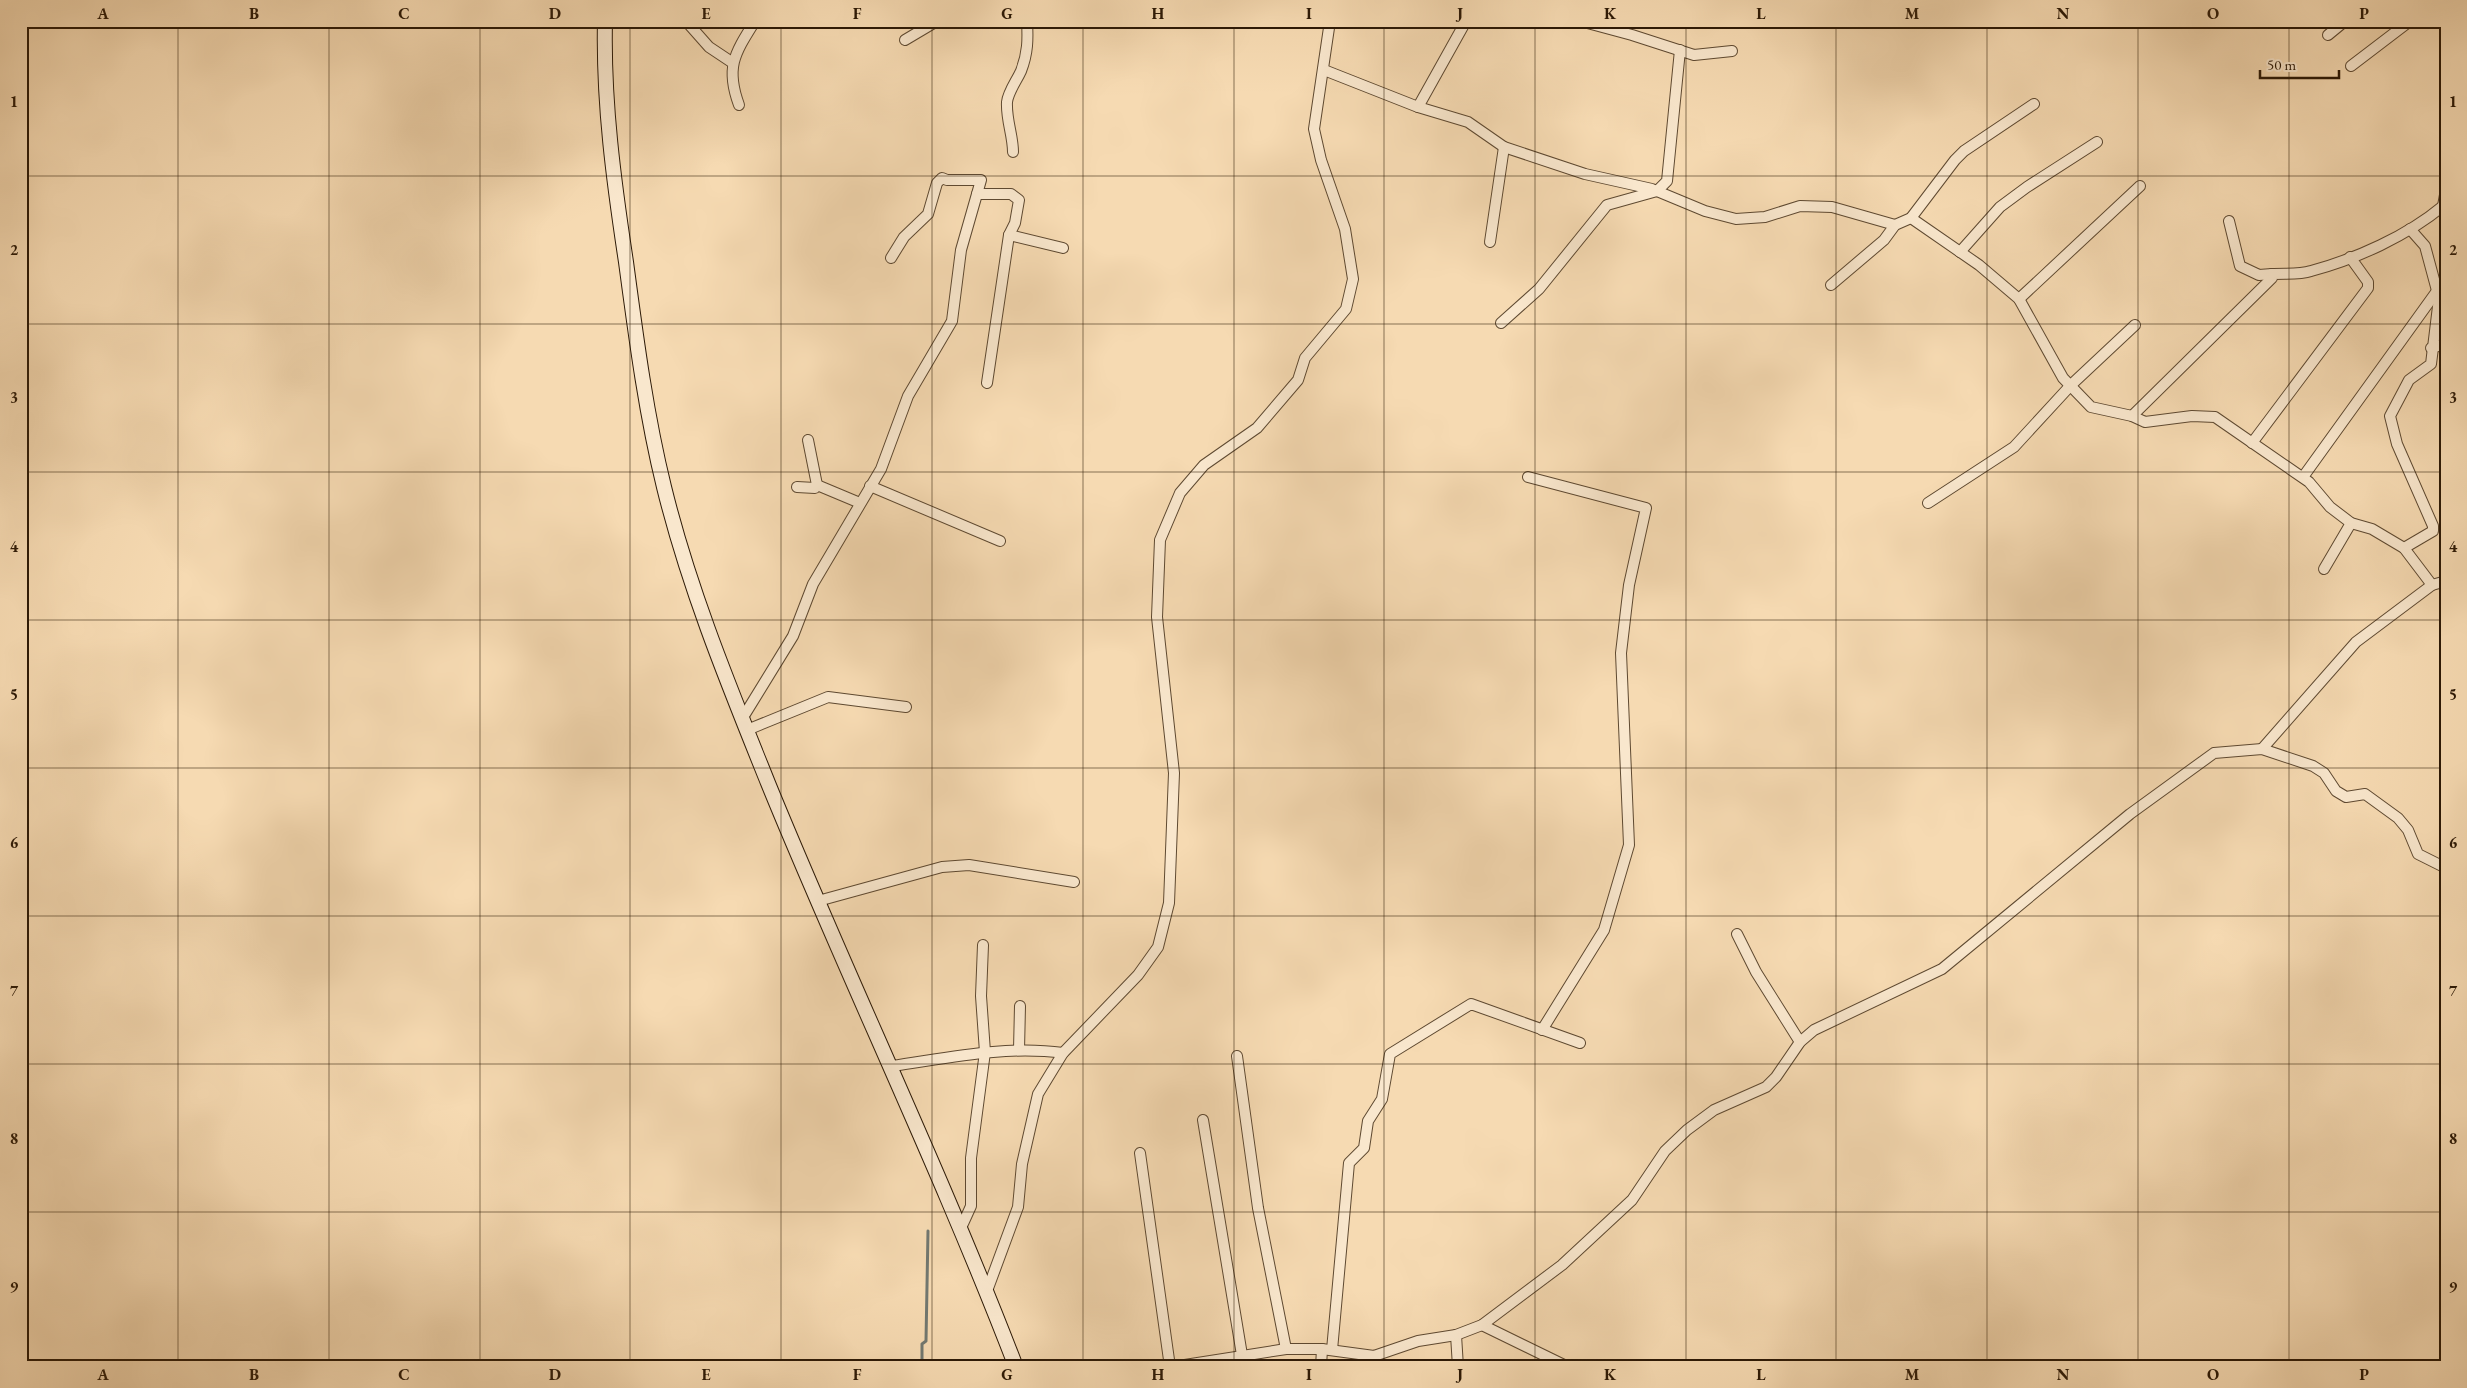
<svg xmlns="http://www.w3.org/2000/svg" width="2467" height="1388" font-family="'EB Garamond',serif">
<rect width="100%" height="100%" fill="#f6dab2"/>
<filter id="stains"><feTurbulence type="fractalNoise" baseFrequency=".004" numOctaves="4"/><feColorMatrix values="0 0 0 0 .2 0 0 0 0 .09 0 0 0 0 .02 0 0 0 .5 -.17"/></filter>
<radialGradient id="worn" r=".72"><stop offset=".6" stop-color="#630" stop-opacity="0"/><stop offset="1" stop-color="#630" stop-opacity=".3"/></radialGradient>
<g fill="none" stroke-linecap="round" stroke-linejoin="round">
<path stroke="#727870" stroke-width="3" d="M922 1367V1344L926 1341 928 1231"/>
<defs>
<g id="minor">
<path d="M686 21 709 47 733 63"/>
<path d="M1580 21 1632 35 1694 55 1732 51"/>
<path d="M2328 35 2345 21"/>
<path d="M905 40 937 21"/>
<path d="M2351 66 2410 21"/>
<path d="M1324 70 1418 107 1468 122 1504 147 1585 174 1652 189 1705 211 1736 219 1765 217 1800 206 1832 207 1895 225"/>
<path d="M739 105C725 67 735 53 755 21"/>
<path d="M1418 107 1466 21"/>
<path d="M1013 152C1013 135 1006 120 1007 102 1008 92 1017 80 1021 71 1028 53 1028 39 1027 21"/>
<path d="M2446 189 2443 206 2446 210"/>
<path d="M977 194H1011L1019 200 1015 223 1009 235 987 383"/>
<path d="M1911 218 1979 265 2019 299 2063 378 2091 407 2132 416 2145 422 2192 416 2215 417 2309 482 2330 507 2351 523 2372 529 2404 548 2432 585"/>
<path d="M2229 221 2240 266 2259 275 2272 274"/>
<path d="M1009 235 1063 248"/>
<path d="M1490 242 1504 147"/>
<path d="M1960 252 2000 207 2027 187 2097 142"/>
<path d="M1831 285 1884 240 1895 225 1911 218 1955 160 1964 151 2034 104"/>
<path d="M2019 299 2140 186"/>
<path d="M1501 323 1539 289 1607 205 1657 191 1667 181 1680 50"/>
<path d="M2431 348 2446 344"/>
<path d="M2132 416 2272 278V274C2285 273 2299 275 2311 271 2356 259 2407 236 2443 206"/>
<path d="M808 440 817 485"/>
<path d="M2252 443 2368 288V282L2350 257"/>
<path d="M1528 477 1646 508 1629 585 1621 653 1629 845 1604 930 1542 1030"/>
<path d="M2303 477 2437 291"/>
<path d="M870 486 1000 541"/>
<path d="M797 487 815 488 817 485 860 503"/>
<path d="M1928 503 2014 447 2071 385 2135 325"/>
<path d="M2404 548 2433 531V526L2397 444 2390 416 2409 380 2431 364 2439 298 2425 246 2410 229"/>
<path d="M2324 569 2351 523"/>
<path d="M742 719 793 636 813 584 881 469 908 396 952 321 961 250 981 180H947L942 178 937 183 928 214 904 237 891 258"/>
<path d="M747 730 828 697 906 707"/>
<path d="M2262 749 2356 642 2432 585 2446 581"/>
<path d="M818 901 942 867 969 865 1074 882"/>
<path d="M1737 934 1756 972 1800 1042"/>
<path d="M1019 1050 1020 1006"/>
<path d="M1237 1056 1258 1208 1286 1349"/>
<path d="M892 1066C948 1058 1006 1045 1063 1053"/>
<path d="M1203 1120 1242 1355"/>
<path d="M1140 1153 1170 1367"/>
<path d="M961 1228 971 1206V1158L985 1052 981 996 983 945"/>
<path d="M987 1291 1018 1207 1022 1164 1038 1094 1063 1053 1138 975 1158 947 1169 903 1174 773 1157 617 1160 540 1180 493 1204 465 1257 428 1298 380 1305 358 1346 309 1353 279 1345 229 1321 160 1314 129 1330 21"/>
<path d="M1482 1325 1568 1367"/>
<path d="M1456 1335 1458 1367"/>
<path d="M1332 1350 1349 1163 1364 1148 1368 1121 1382 1099 1390 1054 1471 1004 1580 1043"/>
<path d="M1172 1367 1286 1349H1322L1374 1356 1418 1341 1456 1335 1482 1325 1562 1265 1632 1200 1665 1151 1687 1130 1714 1110 1766 1087 1776 1077 1800 1042 1814 1030 1942 969 2130 814 2214 753 2262 749 2313 766 2324 773 2336 791 2346 797 2365 794 2398 818 2408 830 2418 854 2446 868"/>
<path d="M1321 1367 1322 1349"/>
</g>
<path id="secondary" d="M605 21C603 102 614 183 626 262 636 337 646 414 664 487 689 589 729 686 768 783 848 979 940 1169 1016 1367"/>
</defs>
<use href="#minor" stroke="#5e4931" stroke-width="12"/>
<use href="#secondary" stroke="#2c1906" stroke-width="16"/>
<use href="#minor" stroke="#f9e7cd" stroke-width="10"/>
<use href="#secondary" stroke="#f9e7cd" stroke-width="14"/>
</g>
<path fill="none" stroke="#2c1906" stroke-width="1" stroke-opacity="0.55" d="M178 21V1367M329 21V1367M480 21V1367M630 21V1367M781 21V1367M932 21V1367M1083 21V1367M1234 21V1367M1384 21V1367M1535 21V1367M1686 21V1367M1836 21V1367M1987 21V1367M2138 21V1367M2289 21V1367M21 176H2446M21 324H2446M21 472H2446M21 620H2446M21 768H2446M21 916H2446M21 1064H2446M21 1212H2446"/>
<rect width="2467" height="1388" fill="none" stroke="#f6dab2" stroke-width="55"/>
<path d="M2260 70v8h79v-8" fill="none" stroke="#2c1906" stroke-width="2.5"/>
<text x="2267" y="70" font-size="15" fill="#2c1906" stroke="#f9e7cd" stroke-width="4" paint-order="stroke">50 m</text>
<rect x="28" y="28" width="2412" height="1332" fill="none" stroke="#2c1906" stroke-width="2"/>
<g font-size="16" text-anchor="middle" font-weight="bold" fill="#2c1906">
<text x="103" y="19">A</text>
<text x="254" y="19">B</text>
<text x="404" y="19">C</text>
<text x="555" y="19">D</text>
<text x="706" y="19">E</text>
<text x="857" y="19">F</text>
<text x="1007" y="19">G</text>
<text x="1158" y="19">H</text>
<text x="1309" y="19">I</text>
<text x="1460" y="19">J</text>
<text x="1610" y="19">K</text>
<text x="1761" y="19">L</text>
<text x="1912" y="19">M</text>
<text x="2063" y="19">N</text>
<text x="2213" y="19">O</text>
<text x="2364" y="19">P</text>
<text x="14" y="107">1</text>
<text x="2453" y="107">1</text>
<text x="14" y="255">2</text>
<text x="2453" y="255">2</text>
<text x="14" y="403">3</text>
<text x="2453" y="403">3</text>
<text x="14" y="552">4</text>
<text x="2453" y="552">4</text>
<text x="14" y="700">5</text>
<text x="2453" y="700">5</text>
<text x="14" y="848">6</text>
<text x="2453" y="848">6</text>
<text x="14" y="996">7</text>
<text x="2453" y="996">7</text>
<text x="14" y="1144">8</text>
<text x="2453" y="1144">8</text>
<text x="14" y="1292">9</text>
<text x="2453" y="1292">9</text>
<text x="103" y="1380">A</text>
<text x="254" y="1380">B</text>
<text x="404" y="1380">C</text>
<text x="555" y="1380">D</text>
<text x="706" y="1380">E</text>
<text x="857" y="1380">F</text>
<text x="1007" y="1380">G</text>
<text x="1158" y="1380">H</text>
<text x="1309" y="1380">I</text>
<text x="1460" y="1380">J</text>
<text x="1610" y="1380">K</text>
<text x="1761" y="1380">L</text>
<text x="1912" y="1380">M</text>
<text x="2063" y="1380">N</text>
<text x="2213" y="1380">O</text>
<text x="2364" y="1380">P</text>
</g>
<rect width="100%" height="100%" filter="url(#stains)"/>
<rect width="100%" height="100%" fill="url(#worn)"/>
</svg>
